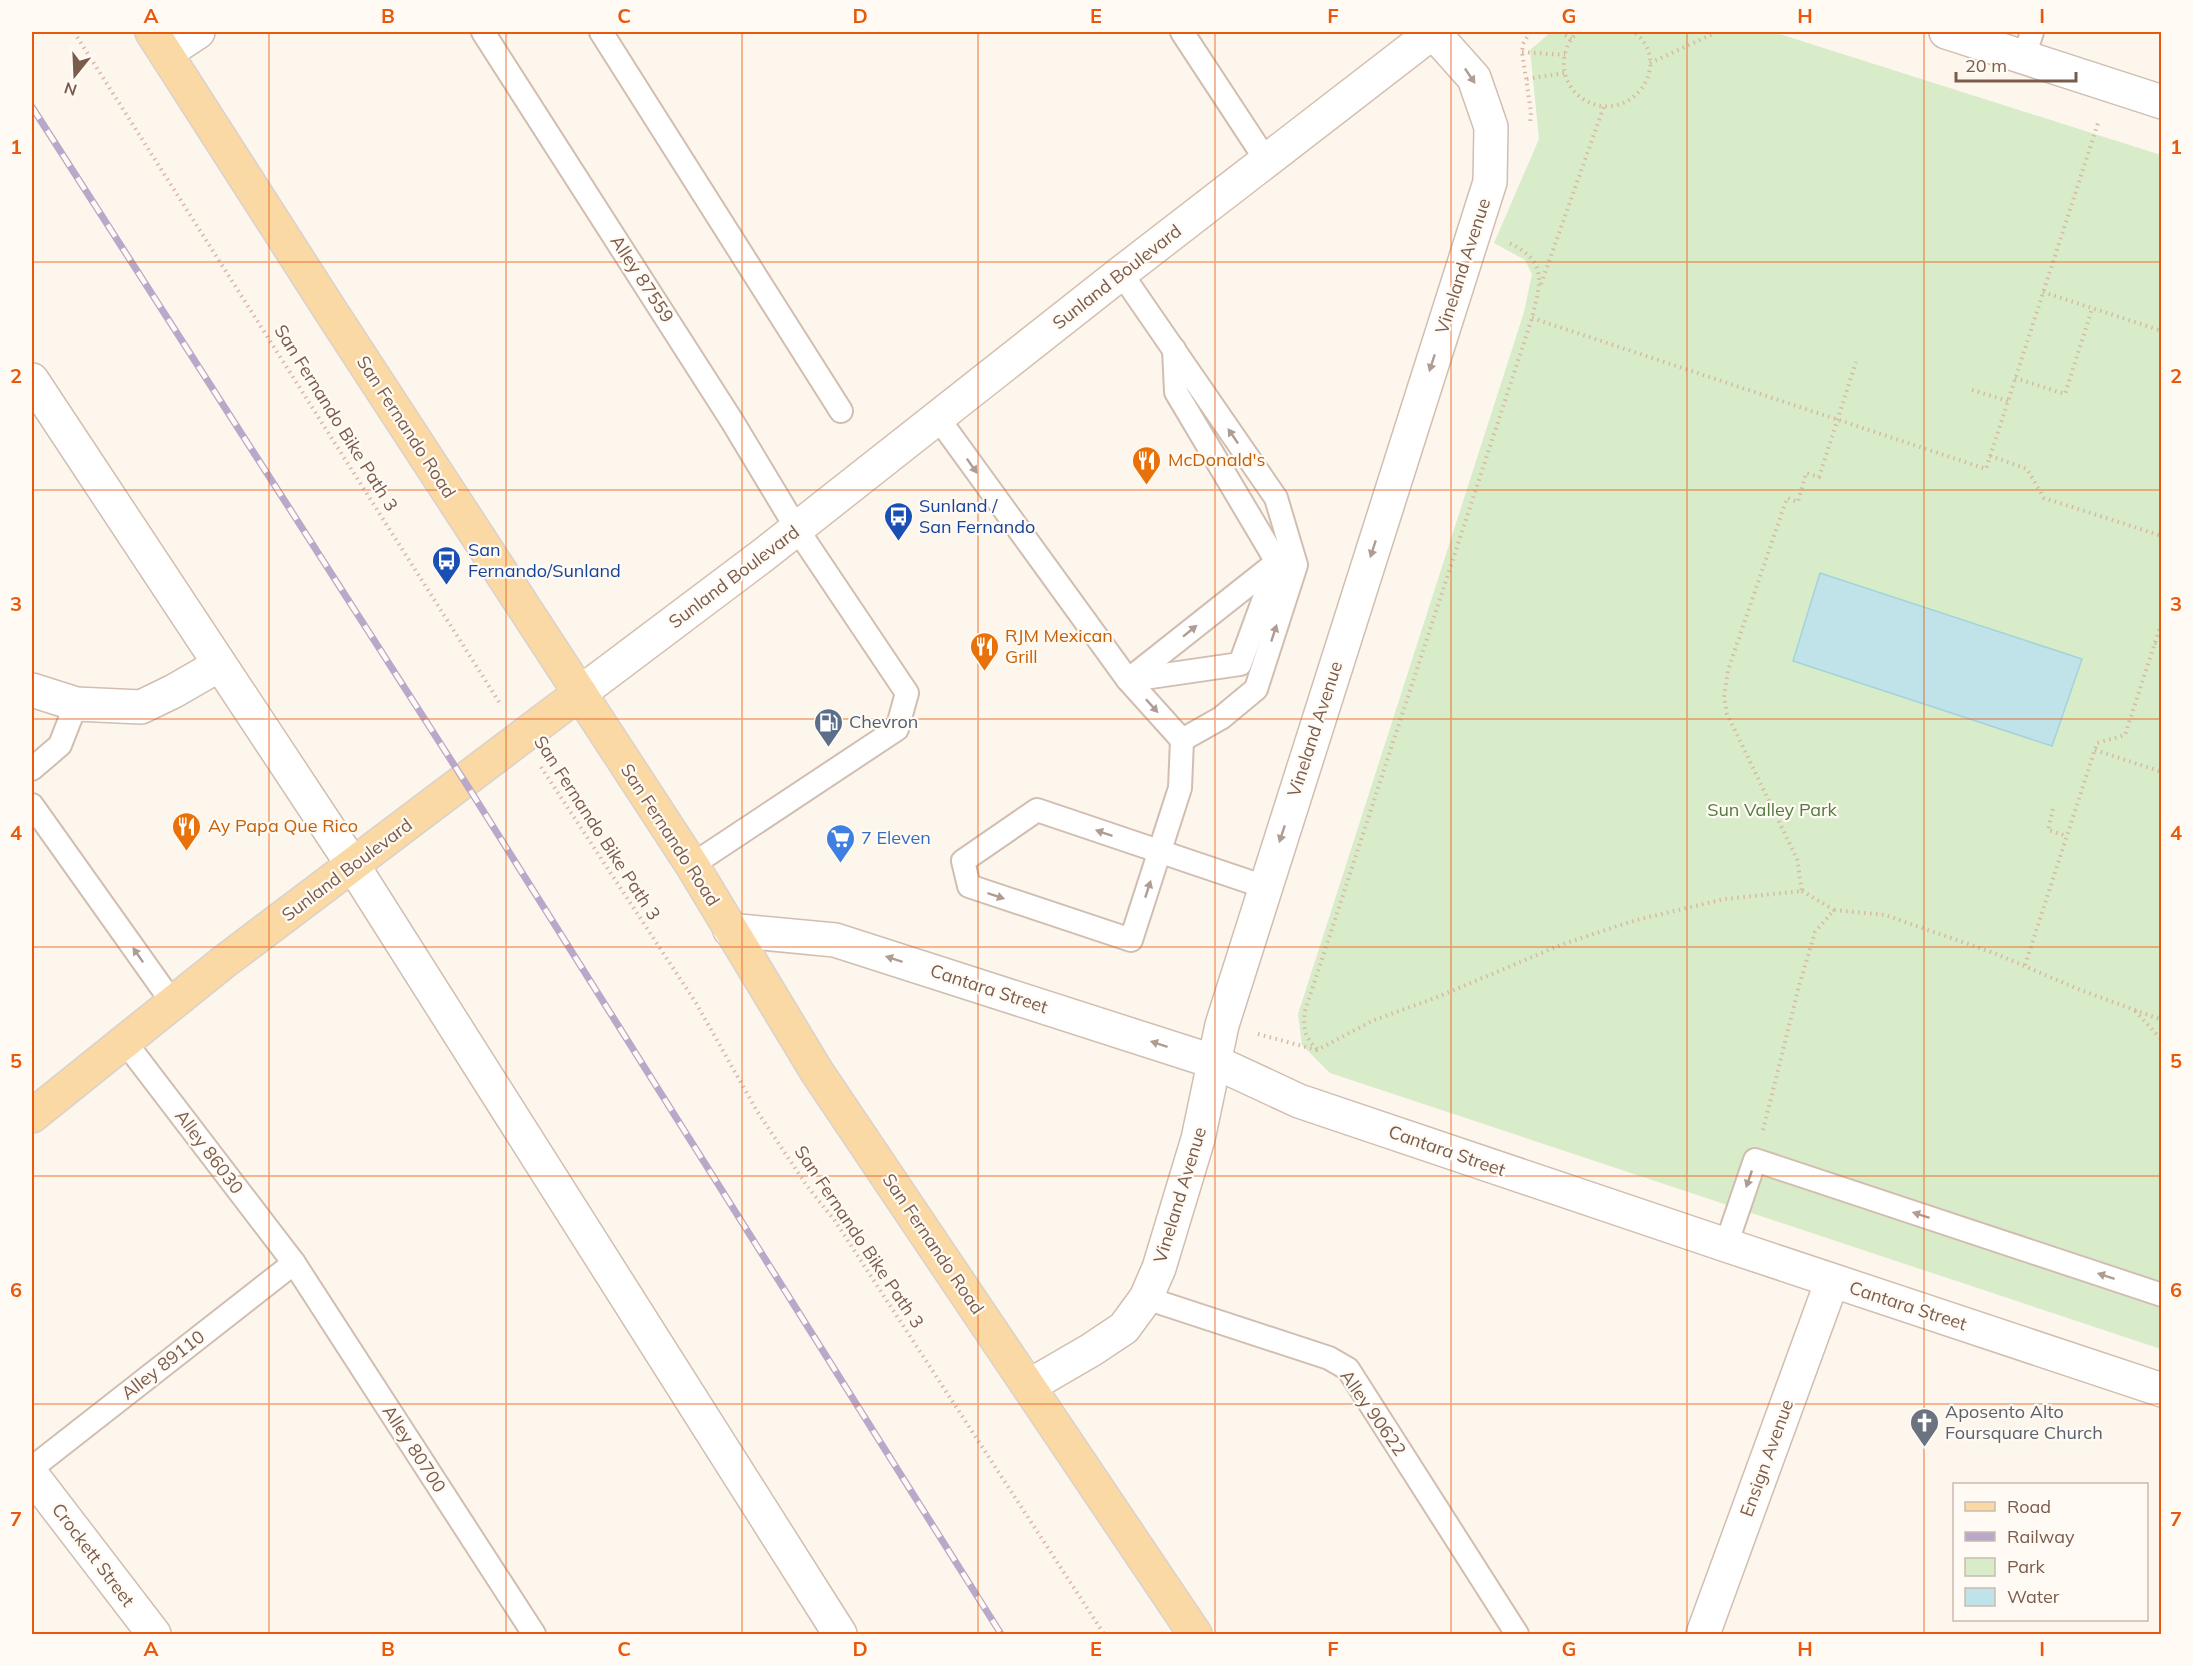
<svg xmlns="http://www.w3.org/2000/svg" width="2193" height="1666" font-family="Mulish,sans-serif">
<rect width="100%" height="100%" fill="#fdf6ec"/>
<path fill="#d8ecc9" d="M1551 32H1773L2161 155V1349L1330 1073 1302 1045 1298 1014 1524 312 1532 274 1525 260 1494 243 1539 139 1530 50Z"/>
<path fill="#bfe3e8" stroke="#a5d3da" stroke-width="1.5" d="M1820 573 2082 659 2052 746 1793 661Z"/>
<g fill="none" stroke-linecap="round" stroke-linejoin="round">
<defs>
<g id="lane">
<path d="M483 32 732 421 797 529 907 693 897 729 692 865"/>
<path d="M601 32 841 411"/>
<path d="M1182 32 1266 160"/>
<path d="M2024 57 2032 32"/>
<path d="M938 418 1128 680 1182 740 1221 718 1256 689 1296 565 1276 498 1121 273"/>
<path d="M1128 680 1277 562 1176 392 1174 349"/>
<path d="M1130 680 1240 664 1277 563"/>
<path d="M1182 740 1180 788 1131 940 969 886 963 861 1037 810 1265 887"/>
<path d="M32 769 60 745 76 704"/>
<path d="M32 805 172 1002"/>
<path d="M125 1042 294 1263 534 1634"/>
<path d="M1726 1245 1755 1160 2162 1295"/>
<path d="M1146 1298 1329 1358 1348 1369 1517 1634"/>
<path d="M32 1468 294 1263"/>
</g>
<g id="street">
<path d="M1946 32 2162 102"/>
<path d="M166 53 198 32"/>
<path d="M32 380 352 864 840 1634"/>
<path d="M32 690 76 704 141 707 174 691 219 665"/>
<path d="M730 930 835 940 1215 1062 1299 1101 1726 1245 2162 1390"/>
<path d="M1029 1386 1091 1350 1124 1328 1146 1298 1159 1268 1198 1139 1222 1025 1490 182 1491 127 1474 78 1433 32"/>
<path d="M32 1475 154 1634"/>
<path d="M1703 1634 1832 1281"/>
</g>
<path id="secondary" d="M580 693 762 556 1121 273 1433 32"/>
<g id="primary">
<path d="M152 32 332 313 692 865 817 1072 1195 1634"/>
<path d="M32 1116 225 961 580 693"/>
</g>
</defs>
<use href="#lane" stroke="#d1beb0" stroke-width="26"/>
<use href="#street" stroke="#d1beb0" stroke-width="36"/>
<use href="#secondary" stroke="#d6c0b0" stroke-width="36"/>
<use href="#primary" stroke="#dad1cd" stroke-width="36"/>
<g stroke="#d9b8a5" stroke-width="4" stroke-dasharray="1.5 4.5" stroke-linecap="butt">
<path d="M74 32 501 705"/>
<path d="M1530 32 1523 44 1522 52 1531 112 1530 123"/>
<path d="M1560 32 1572 39"/>
<path d="M1579 32C1567 40 1563 55 1564 68 1565 80 1573 93 1583 99 1629 128 1676 64 1634 32"/>
<path d="M1522 52 1565 55"/>
<path d="M1650 63 1717 32"/>
<path d="M1527 79 1564 73"/>
<path d="M1541 284 1604 106"/>
<path d="M2043 292 2162 331"/>
<path d="M1532 318 1986 469 2099 120"/>
<path d="M2015 378 2065 394 2092 309"/>
<path d="M1972 390 2008 401"/>
<path d="M1990 456 2027 469 2044 498 2162 536"/>
<path d="M2155 643 2162 645"/>
<path d="M2095 750 2162 772"/>
<path d="M541 767 696 1003 757 1111 807 1186 835 1221 1104 1634"/>
<path d="M2053 809 2048 830 2067 836"/>
<path d="M1802 891 1834 910"/>
<path d="M2025 965 2097 743 2125 735 2162 621"/>
<path d="M2135 1011 2162 1040"/>
<path d="M1258 1034 1317 1050 1374 1020 1435 998 1563 944 1636 920 1725 899 1802 891 1797 859 1727 714 1724 697 1728 670 1787 498 1798 502 1806 473 1819 477 1856 362"/>
<path d="M1317 1049C1304 1036 1303 1029 1305 1011L1532 318C1541 282 1548 261 1509 243"/>
<path d="M1763 1130 1799 986 1815 932 1834 910 1885 915 1994 953 2078 989 2162 1020"/>
</g>
<use href="#lane" stroke="#fff" stroke-width="22"/>
<use href="#street" stroke="#fff" stroke-width="33"/>
<use href="#secondary" stroke="#fff" stroke-width="33"/>
<use href="#primary" stroke="#fbd9a5" stroke-width="33"/>
<defs>
<path id="rail" d="M32 107 465 782 1001 1634"/>
</defs>
<use href="#rail" stroke="#b9a8c9" stroke-width="7"/>
<use href="#rail" stroke="#fffaf3" stroke-width="4.5" stroke-dasharray="14" stroke-linecap="butt"/>
</g>
<defs><path id="oneway-solid" d="M-6-.8H1V-3.2L6.5 0L1 3.2V.8H-6Z" transform="scale(1.5)"/></defs>
<g fill="#af9d94">
<use href="#oneway-solid" transform="translate(1470 76) rotate(56)"/>
<use href="#oneway-solid" transform="translate(1432 363) rotate(108)"/>
<use href="#oneway-solid" transform="translate(1233 436) rotate(-124)"/>
<use href="#oneway-solid" transform="translate(972 466) rotate(55)"/>
<use href="#oneway-solid" transform="translate(1373 549) rotate(108)"/>
<use href="#oneway-solid" transform="translate(1190 631) rotate(-39)"/>
<use href="#oneway-solid" transform="translate(1274 633) rotate(-72)"/>
<use href="#oneway-solid" transform="translate(1152 706) rotate(48)"/>
<use href="#oneway-solid" transform="translate(1104 833) rotate(-161)"/>
<use href="#oneway-solid" transform="translate(1282 834) rotate(108)"/>
<use href="#oneway-solid" transform="translate(1148 889) rotate(-72)"/>
<use href="#oneway-solid" transform="translate(996 896) rotate(18)"/>
<use href="#oneway-solid" transform="translate(138 955) rotate(-125)"/>
<use href="#oneway-solid" transform="translate(894 959) rotate(-162)"/>
<use href="#oneway-solid" transform="translate(1159 1044) rotate(-162)"/>
<use href="#oneway-solid" transform="translate(1749 1179) rotate(109)"/>
<use href="#oneway-solid" transform="translate(1921 1215) rotate(-162)"/>
<use href="#oneway-solid" transform="translate(2106 1276) rotate(-162)"/>
</g>
<path fill="none" stroke="#e8590c" stroke-width="1.5" stroke-opacity="0.55" d="M269 32V1634M506 32V1634M742 32V1634M978 32V1634M1215 32V1634M1451 32V1634M1687 32V1634M1924 32V1634M32 262H2162M32 490H2162M32 719H2162M32 947H2162M32 1176H2162M32 1404H2162"/>
<defs>
<symbol id="restaurant-pin" viewBox="-11 -11 22 30"><path d="M0 17L-7.5 6A9.5 9.5 0 1 1 7.5 6Z" fill="#e8710a" stroke="#fffaf3"/><path d="M-5-6h1v4h1v-4h1v4h1v-4h1v5L-1.5 .5V6h-2V.5L-5-1ZM5-6V6H3V1.5H1.5Q1.5-4 5-6Z" fill="#fff"/></symbol>
<symbol id="bus-pin" viewBox="-11 -11 22 30"><path d="M0 17L-7.5 6A9.5 9.5 0 1 1 7.5 6Z" fill="#1a4fb4" stroke="#fffaf3"/><path d="M-5-6H5V4H4V6H2V4H-2V6H-4V4H-5ZM-3.5-4V0h7V-4ZM-3.5 1.2v1.5H-2V1.2ZM2 1.2v1.5H3.5V1.2Z" fill="#fff"/></symbol>
<symbol id="fuel-pin" viewBox="-11 -11 22 30"><path d="M0 17L-7.5 6A9.5 9.5 0 1 1 7.5 6Z" fill="#5c6f8a" stroke="#fffaf3"/><path d="M-5.5-6h7V0h2V4h1.3V-2.5L3-4.5l.8-.8L6-3V5H2.5V1h-1V6h-7ZM-4.2-4.7v3.2H.2V-4.7Z" fill="#fff"/></symbol>
<symbol id="supermarket-pin" viewBox="-11 -11 22 30"><path d="M0 17L-7.5 6A9.5 9.5 0 1 1 7.5 6Z" fill="#3f7fe0" stroke="#fffaf3"/><path d="M-6-5.5h2.5l.6 2H6L4.5 2H-2.5L-4.4-4H-6ZM-1.5 3.2a1.3 1.3 0 1 0 .1 0ZM3 3.2a1.3 1.3 0 1 0 .1 0Z" fill="#fff"/></symbol>
<symbol id="church-pin" viewBox="-11 -11 22 30"><path d="M0 17L-7.5 6A9.5 9.5 0 1 1 7.5 6Z" fill="#6b7280" stroke="#fffaf3"/><path d="M-1.2-6h2.4v3.5h3.3v2.4h-3.3V6h-2.4V-.1h-3.3v-2.4h3.3Z" fill="#fff"/></symbol>
</defs>
<g fill-rule="evenodd">
<use href="#restaurant-pin" x="1130" y="444" width="33" height="45"/>
<use href="#bus-pin" x="882" y="500" width="33" height="45"/>
<use href="#bus-pin" x="430" y="544" width="33" height="45"/>
<use href="#restaurant-pin" x="968" y="630" width="33" height="45"/>
<use href="#fuel-pin" x="812" y="706" width="33" height="45"/>
<use href="#restaurant-pin" x="170" y="810" width="33" height="45"/>
<use href="#supermarket-pin" x="824" y="822" width="33" height="45"/>
<use href="#church-pin" x="1908" y="1406" width="33" height="45"/>
</g>
<g text-anchor="middle" stroke-width="4.5" stroke-linejoin="round" paint-order="stroke">
<g font-size="18" fill="#7a5c4d" stroke="#fffaf3">
<text transform="translate(1463 266) rotate(-72)" y="6">Vineland Avenue</text>
<text transform="translate(1117 277) rotate(-38)" y="6">Sunland Boulevard</text>
<text transform="translate(642 279) rotate(57)" y="6">Alley 87559</text>
<text transform="translate(336 418) rotate(58)" y="6">San Fernando Bike Path 3</text>
<text transform="translate(406 427) rotate(57)" y="6">San Fernando Road</text>
<text transform="translate(734 577) rotate(-37)" y="6">Sunland Boulevard</text>
<text transform="translate(1315 729) rotate(-72)" y="6">Vineland Avenue</text>
<text transform="translate(597 828) rotate(57)" y="6">San Fernando Bike Path 3</text>
<text transform="translate(670 835) rotate(57)" y="6">San Fernando Road</text>
<text transform="translate(347 870) rotate(-37)" y="6">Sunland Boulevard</text>
<text transform="translate(989 989) rotate(18)" y="6">Cantara Street</text>
<text transform="translate(1447 1151) rotate(19)" y="6">Cantara Street</text>
<text transform="translate(209 1152) rotate(53)" y="6">Alley 86030</text>
<text transform="translate(1180 1195) rotate(-73)" y="6">Vineland Avenue</text>
<text transform="translate(859 1237) rotate(56)" y="6">San Fernando Bike Path 3</text>
<text transform="translate(933 1244) rotate(56)" y="6">San Fernando Road</text>
<text transform="translate(1908 1306) rotate(18)" y="6">Cantara Street</text>
<text transform="translate(163 1365) rotate(-38)" y="6">Alley 89110</text>
<text transform="translate(1373 1413) rotate(55)" y="6">Alley 90622</text>
<text transform="translate(414 1449) rotate(57)" y="6">Alley 80700</text>
<text transform="translate(1767 1458) rotate(-70)" y="6">Ensign Avenue</text>
<text transform="translate(93 1555) rotate(53)" y="6">Crockett Street</text>
</g>
<g font-size="18" fill="#c56008" stroke="#fffaf3" text-anchor="start">
<text x="1168" y="466">McDonald's</text>
<text x="1005" y="642">RJM Mexican<tspan x="1005" dy="21">Grill</tspan></text>
<text x="208" y="832">Ay Papa Que Rico</text>
</g>
<g font-size="18" fill="#164399" stroke="#fffaf3" text-anchor="start">
<text x="919" y="512">Sunland /<tspan x="919" dy="21">San Fernando</tspan></text>
<text x="468" y="556">San<tspan x="468" dy="21">Fernando/Sunland</tspan></text>
</g>
<g font-size="18" fill="#4e5e75" stroke="#fffaf3" text-anchor="start">
<text x="849" y="728">Chevron</text>
</g>
<g font-size="18" fill="#537a41" stroke="#fffaf3">
<text x="1772" y="816">Sun Valley Park</text>
</g>
<g font-size="18" fill="#366cbe" stroke="#fffaf3" text-anchor="start">
<text x="861" y="844">7 Eleven</text>
</g>
<g font-size="18" fill="#5b616d" stroke="#fffaf3" text-anchor="start">
<text x="1945" y="1418">Aposento Alto<tspan x="1945" dy="21">Foursquare Church</tspan></text>
</g>
</g>
<rect width="2193" height="1666" fill="none" stroke="#fffaf3" stroke-width="66"/>
<rect x="1953" y="1483" width="195" height="138" fill="#fffaf3" stroke="#cabbb1" stroke-width="1.5"/>
<rect x="1965" y="1502" width="30" height="9" fill="#fbd9a5" stroke="#cabbb1" stroke-width="1.5"/>
<text x="2007" y="1513" font-size="18" fill="#7a5c4d">Road</text>
<rect x="1965" y="1532" width="30" height="9" fill="#b9a8c9" stroke="#cabbb1" stroke-width="1.5"/>
<text x="2007" y="1543" font-size="18" fill="#7a5c4d">Railway</text>
<rect x="1965" y="1558" width="30" height="18" fill="#d8ecc9" stroke="#cabbb1" stroke-width="1.5"/>
<text x="2007" y="1573" font-size="18" fill="#7a5c4d">Park</text>
<rect x="1965" y="1588" width="30" height="18" fill="#bfe3e8" stroke="#cabbb1" stroke-width="1.5"/>
<text x="2007" y="1603" font-size="18" fill="#7a5c4d">Water</text>
<g transform="translate(75 75) rotate(198)" stroke="#fffaf3" stroke-width="4.5" paint-order="stroke">
<path d="M0-4.5L10 22L0 15L-10 22Z" fill="#7a5c4d"/>
<text y="-9" font-size="16" font-weight="bold" text-anchor="middle" fill="#7a5c4d">N</text>
</g>
<path d="M1956 72v9h120v-9" fill="none" stroke="#7a5c4d" stroke-width="3"/>
<text x="1965" y="72" font-size="18" fill="#7a5c4d" stroke="#fffaf3" stroke-width="4.5" paint-order="stroke">20 m</text>
<rect x="33" y="33" width="2127" height="1600" fill="none" stroke="#e8590c" stroke-width="2"/>
<g font-size="20" text-anchor="middle" font-weight="bold" fill="#e8590c">
<text x="151" y="23">A</text>
<text x="388" y="23">B</text>
<text x="624" y="23">C</text>
<text x="860" y="23">D</text>
<text x="1096" y="23">E</text>
<text x="1333" y="23">F</text>
<text x="1569" y="23">G</text>
<text x="1805" y="23">H</text>
<text x="2042" y="23">I</text>
<text x="16" y="154">1</text>
<text x="2176" y="154">1</text>
<text x="16" y="383">2</text>
<text x="2176" y="383">2</text>
<text x="16" y="611">3</text>
<text x="2176" y="611">3</text>
<text x="16" y="840">4</text>
<text x="2176" y="840">4</text>
<text x="16" y="1068">5</text>
<text x="2176" y="1068">5</text>
<text x="16" y="1297">6</text>
<text x="2176" y="1297">6</text>
<text x="16" y="1526">7</text>
<text x="2176" y="1526">7</text>
<text x="151" y="1656">A</text>
<text x="388" y="1656">B</text>
<text x="624" y="1656">C</text>
<text x="860" y="1656">D</text>
<text x="1096" y="1656">E</text>
<text x="1333" y="1656">F</text>
<text x="1569" y="1656">G</text>
<text x="1805" y="1656">H</text>
<text x="2042" y="1656">I</text>
</g>
</svg>
